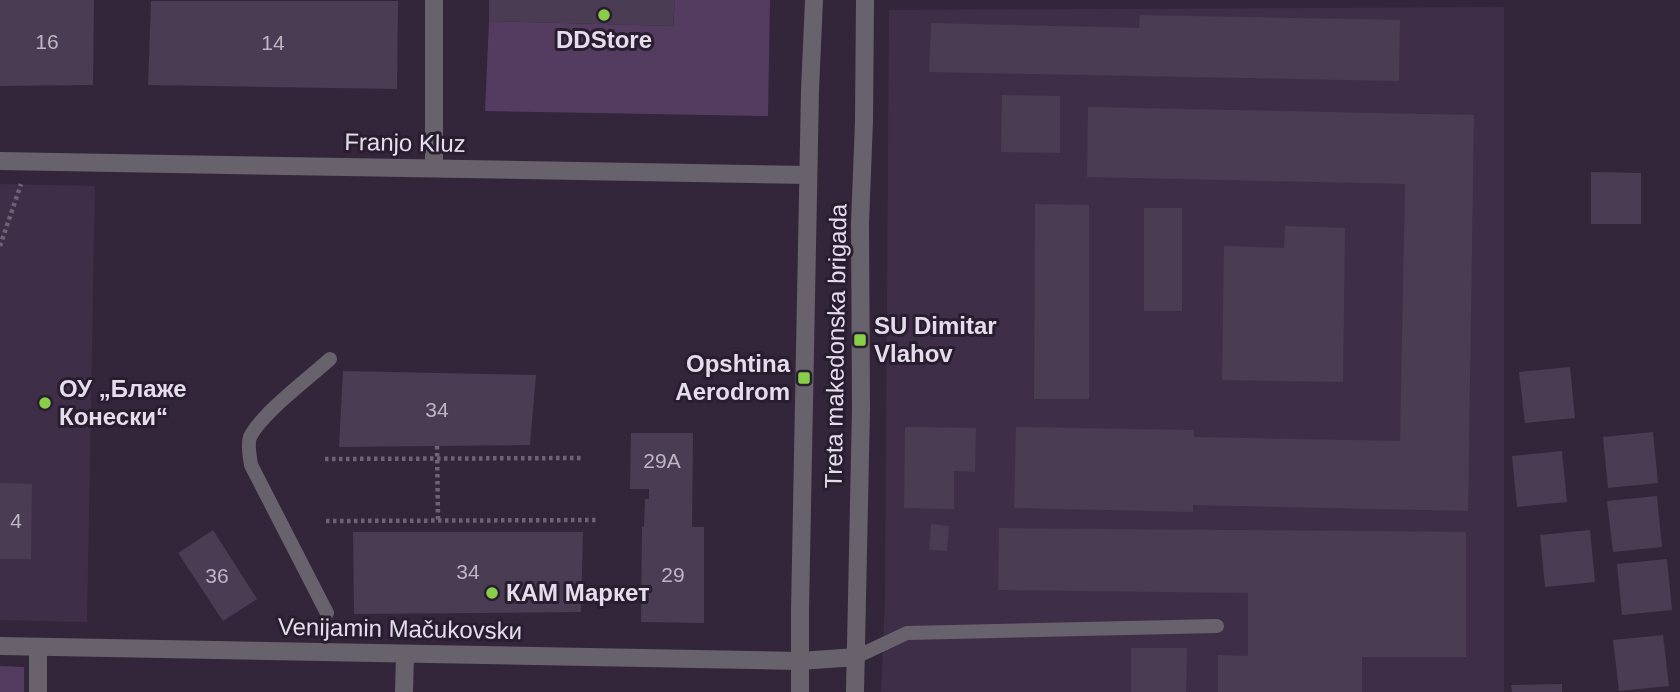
<svg xmlns="http://www.w3.org/2000/svg" width="1680" height="692" font-family="Helvetica,sans-serif">
<rect width="100%" height="100%" fill="#33263a"/>
<g fill="#3f2e48">
<path d="M1504 7V692H881L885 600 889 10Z"/>
<path d="M0 184 95 186 87 622 0 620Z"/>
</g>
<g fill="#533c60">
<path d="M675 0H770L768 116 485 111 489 21 673 26Z"/>
<path d="M0 666 24 667V692H0Z"/>
</g>
<g fill="#4a3c52">
<path d="M0 0H94L93 85 0 86Z"/>
<path d="M489 0H675L673 26 489 21Z"/>
<path d="M151 1H398L397 89 148 85Z"/>
<path d="M1140 15 1400 20 1399 81 929 72 931 23 1139 28Z"/>
<path d="M1002 95 1060 96V153L1001 152Z"/>
<path d="M1088 107 1474 115 1468 511 1193 505V512L1014 508 1016 427 1194 430V437L1400 441 1405 184 1087 177Z"/>
<path d="M1591 172 1641 173V224H1591Z"/>
<path d="M1035 204 1089 205V399H1034Z"/>
<rect x="1144" y="208" width="38" height="103"/>
<path d="M1285 226 1345 228 1343 382 1222 380 1224 246 1284 248Z"/>
<path d="M1570 367 1575 418 1525 423 1519 372Z"/>
<path d="M343 371 536 375 530 445 339 447Z"/>
<path d="M905 427 976 428 975 472 954 471V509L904 508Z"/>
<path d="M1653 432 1658 483 1608 488 1603 437Z"/>
<path d="M631 433H693L692 527H704V623L641 622 642 526 644 527 645 499H649V489H630Z"/>
<path d="M1562 451 1567 502 1517 507 1512 456Z"/>
<path d="M0 483 32 484 31 559H0Z"/>
<path d="M1657 496 1662 547 1613 552 1607 501Z"/>
<path d="M931 524 949 526 947 551 929 550Z"/>
<path d="M999 528 1466 532V657H1362V692H1218V655L1248 656V593L998 590Z"/>
<path d="M213 530 257 599 223 621 178 553Z"/>
<path d="M1590 530 1595 582 1545 587 1540 535Z"/>
<path d="M353 532H583L581 612 354 614Z"/>
<path d="M1667 559 1672 610 1622 615 1617 564Z"/>
<path d="M1663 635 1669 686 1619 691 1613 640Z"/>
<path d="M1131 648H1187L1186 692H1131Z"/>
<path d="M1562 684V692H1512L1511 685Z"/>
</g>
<g fill="none" stroke-linecap="round" stroke-linejoin="round">
<g stroke="#6e6274" stroke-width="4.5" stroke-dasharray="3.5 3.5" stroke-linecap="butt">
<path d="M0 246 21 184"/>
<path d="M437 446 438 521"/>
<path d="M325 459 581 458"/>
<path d="M326 521 597 520"/>
</g>
<g stroke="#68626c" stroke-width="14">
<path d="M327 613 251 465C250 457 247 445 250 437 262 413 309 378 330 359"/>
<path d="M856 657 907 633 1217 626"/>
</g>
<g stroke="#68626c" stroke-width="18">
<path d="M434 0V168"/>
<path d="M0 646 800 661 856 657"/>
<path d="M38 692V647"/>
<path d="M404 692 405 654"/>
</g>
<g stroke="#68626c" stroke-width="18">
<path d="M0 161 808 175"/>
<path d="M800 692V611L810 90 814 0"/>
<path d="M855 692 861 409 860 223 864 121 865 0"/>
</g>
</g>
<g fill="#89ce48" stroke="#291d30" stroke-width="2.5">
<circle cx="604" cy="15" r="7"/>
<rect x="853" y="333" width="14" height="14" rx="3.5"/>
<rect x="797" y="371" width="14" height="14" rx="3.5"/>
<circle cx="45" cy="403" r="7"/>
<circle cx="492" cy="593" r="7"/>
</g>
<g text-anchor="middle" stroke-width="6" stroke-linejoin="round" paint-order="stroke">
<g font-size="21" fill="#beb5c5">
<text x="47" y="49">16</text>
<text x="273" y="50">14</text>
<text x="437" y="417">34</text>
<text x="662" y="468">29А</text>
<text x="16" y="528">4</text>
<text x="468" y="579">34</text>
<text x="673" y="582">29</text>
<text x="217" y="583">36</text>
</g>
<g font-size="24" font-weight="bold" fill="#e5ddeb" stroke="#291d30" text-anchor="start">
<text x="604" y="48" text-anchor="middle">DDStore</text>
<text x="874" y="334">SU Dimitar<tspan x="874" dy="28">Vlahov</tspan></text>
<text x="790" y="372" text-anchor="end">Opshtina<tspan x="790" dy="28">Aerodrom</tspan></text>
<text x="59" y="397">ОУ „Блаже<tspan x="59" dy="28">Конески“</tspan></text>
<text x="506" y="601">КАМ Маркет</text>
</g>
<g font-size="24" fill="#e5ddeb" stroke="#291d30">
<text transform="translate(405 143) rotate(1)" y="8">Franjo Kluz</text>
<text transform="translate(836 346) rotate(-89)" y="8">Treta makedonska brigada</text>
<text transform="translate(400 629) rotate(1)" y="8">Venijamin Mačukovskи</text>
</g>
</g>
</svg>
